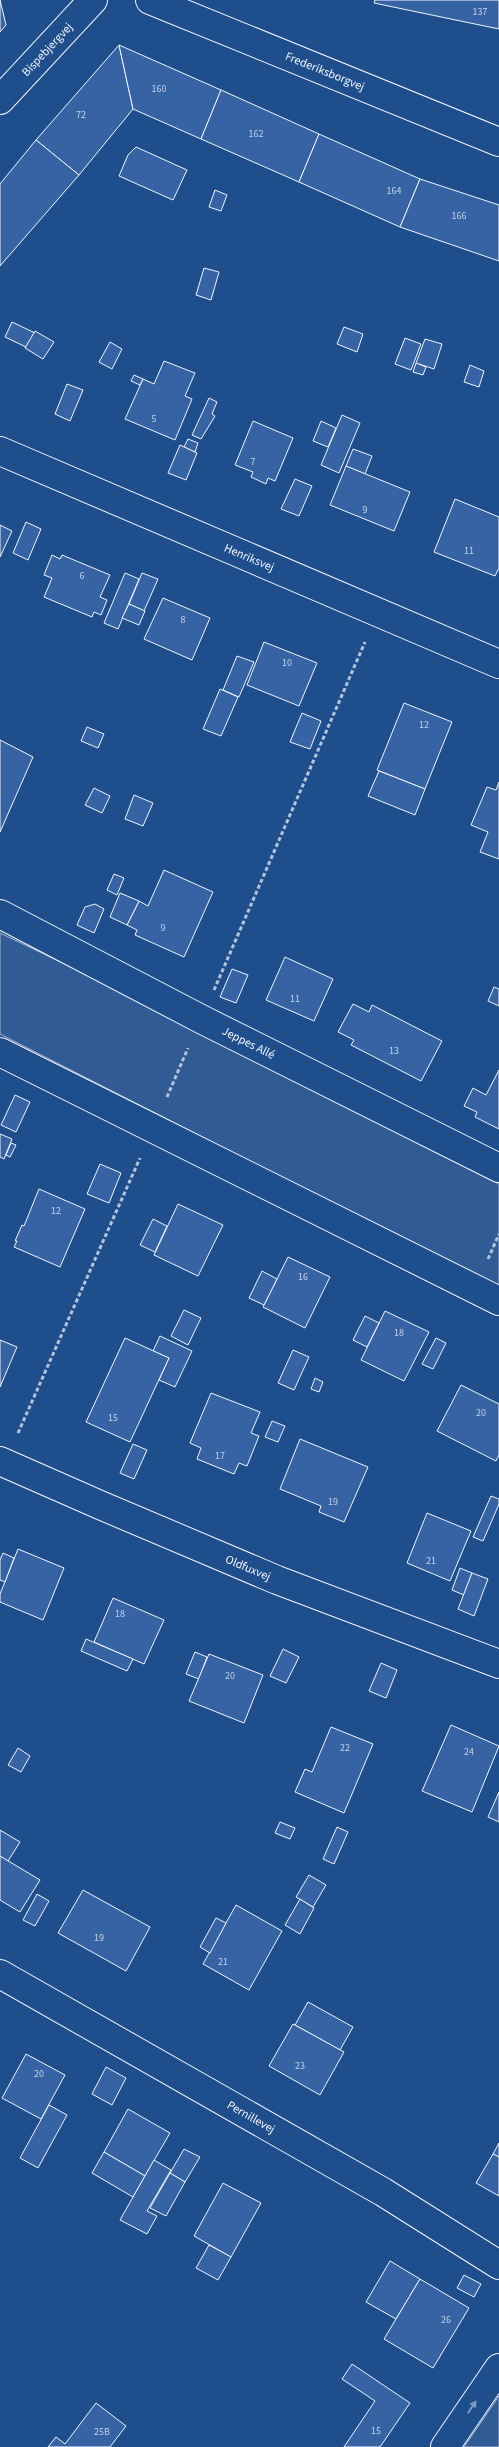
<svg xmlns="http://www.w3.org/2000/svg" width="499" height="2447" font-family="'Source Sans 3',sans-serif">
<rect width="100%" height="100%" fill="#1f4e8c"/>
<g fill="#305b95" stroke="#a8bbd7">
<path d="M0 933 209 1033 499 1184V1288L0 1034Z"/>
<path d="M499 2396V2447H464Z"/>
</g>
<g fill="#3563a3" stroke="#f2f6ff">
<path d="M0 0 6 25 0 32Z"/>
<path d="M375 0H499V29L374 3Z"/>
<path d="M119 45 133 109 79 175 36 140Z"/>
<path d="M119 45 221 90 201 139 133 109Z"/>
<path d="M221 90 319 134 299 182 201 139Z"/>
<path d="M319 134 420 179 400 227 299 182Z"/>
<path d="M36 140 79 175 0 266V184Z"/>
<path d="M136 147 187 170 173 200 119 176 128 155Z"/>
<path d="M420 179 499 205V261L400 227Z"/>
<path d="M215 190 227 195 221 211 209 207Z"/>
<path d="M204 268 219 272 211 300 196 295Z"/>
<path d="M12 322 35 333 26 347 5 337Z"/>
<path d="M344 327 363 334 357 352 337 344Z"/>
<path d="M35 331 54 342 43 359 25 348Z"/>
<path d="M405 338 421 344 411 370 395 364Z"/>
<path d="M425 339 442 344 434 369 416 363Z"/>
<path d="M110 342 122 349 112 369 99 362Z"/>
<path d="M164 361 195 373 185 396 192 399 175 440 125 419 143 379 154 384Z"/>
<path d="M416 363 426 367 423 375 413 372Z"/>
<path d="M470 365 484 371 479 387 464 382Z"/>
<path d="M134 375 143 379 140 385 131 381Z"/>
<path d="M67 384 83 390 70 421 55 414Z"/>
<path d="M209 398 217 402 212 414 215 416 201 439 192 435Z"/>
<path d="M342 415 360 423 339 473 321 465Z"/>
<path d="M253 421 293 438 275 481 268 478 266 484 251 477 253 472 235 465Z"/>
<path d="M321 421 336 428 328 447 313 441Z"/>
<path d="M188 439 198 443 195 452 184 447Z"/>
<path d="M180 445 197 453 186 480 168 473Z"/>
<path d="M353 449 372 456 365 474 346 466Z"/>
<path d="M346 466 410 492 394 531 330 505Z"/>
<path d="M295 479 312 486 299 516 281 509Z"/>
<path d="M455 499 499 517V568L495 576 434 552Z"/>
<path d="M26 522 41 529 28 560 13 553Z"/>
<path d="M0 525 12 531 0 557Z"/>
<path d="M52 555 60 559 62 555 110 575 100 597 107 600 101 615 94 612 92 617 44 597 52 578 44 575Z"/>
<path d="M125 573 139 579 118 629 104 623Z"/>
<path d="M142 573 158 579 144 611 129 604Z"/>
<path d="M163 598 210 618 192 660 144 639Z"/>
<path d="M129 604 145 611 139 625 122 618Z"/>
<path d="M264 642 317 663 299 706 247 685Z"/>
<path d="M237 656 254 662 239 697 223 690Z"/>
<path d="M220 689 238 697 221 736 203 729Z"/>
<path d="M404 703 452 722 425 789 377 770Z"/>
<path d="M302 713 321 721 310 749 290 742Z"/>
<path d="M87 727 104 734 98 748 81 741Z"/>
<path d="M0 740 33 757 0 832Z"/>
<path d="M379 771 425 789 415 815 368 796Z"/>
<path d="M499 782V859L480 852 488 832 471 825 487 787 496 790Z"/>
<path d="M94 788 110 796 102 813 85 805Z"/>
<path d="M134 795 153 803 143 826 125 819Z"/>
<path d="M164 870 213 892 184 957 135 935 137 930 127 925 139 901 148 906Z"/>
<path d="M114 874 124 878 117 895 107 890Z"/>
<path d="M120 893 139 901 127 925 110 917Z"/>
<path d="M95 904 104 909 94 933 77 925 85 907Z"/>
<path d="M285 957 333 979 314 1021 266 1000Z"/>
<path d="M232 969 248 975 236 1003 220 997Z"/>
<path d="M494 987 499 989V1006L488 1001Z"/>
<path d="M353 1004 369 1012 372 1005 442 1041 421 1081 351 1045 354 1040 338 1032Z"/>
<path d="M499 1070V1129L475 1117 477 1112 464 1106 473 1088 486 1095Z"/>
<path d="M15 1095 30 1102 16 1132 1 1125Z"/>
<path d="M0 1134 12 1139 4 1159 0 1157Z"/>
<path d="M11 1143 16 1145 10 1157 6 1155Z"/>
<path d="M100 1164 121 1173 109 1203 87 1194Z"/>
<path d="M39 1189 85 1209 60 1267 14 1247 17 1241H15L22 1225 24 1226Z"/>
<path d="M178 1204 223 1225 198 1276 154 1255Z"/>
<path d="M153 1219 167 1226 155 1252 140 1245Z"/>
<path d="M288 1257 330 1277 305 1328 263 1307Z"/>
<path d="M262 1271 277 1279 264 1305 249 1298Z"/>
<path d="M184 1310 201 1318 188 1345 171 1336Z"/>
<path d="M385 1311 429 1332 404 1381 361 1360Z"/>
<path d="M365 1316 379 1323 367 1347 353 1340Z"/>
<path d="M160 1336 192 1351 175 1387 159 1380 169 1358 153 1351Z"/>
<path d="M125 1338 169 1358 130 1442 86 1422Z"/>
<path d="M436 1338 446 1343 433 1369 422 1364Z"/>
<path d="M0 1340 17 1347 0 1387Z"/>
<path d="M293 1350 309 1357 294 1390 278 1383Z"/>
<path d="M315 1378 323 1382 319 1392 311 1389Z"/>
<path d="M461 1385 499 1404V1455L496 1461 437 1431Z"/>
<path d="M211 1393 260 1412 251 1433 259 1436 247 1466 239 1463 234 1474 197 1459 201 1448 190 1443Z"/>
<path d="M272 1421 285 1426 278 1442 265 1437Z"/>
<path d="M300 1439 368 1467 344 1522 319 1512 321 1506 280 1489Z"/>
<path d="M133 1444 147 1450 134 1479 120 1473Z"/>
<path d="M491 1496 499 1499V1504L483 1541 473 1537Z"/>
<path d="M427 1513 471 1531 450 1581 407 1563Z"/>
<path d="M18 1549 64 1568 43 1620 0 1602V1594Z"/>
<path d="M3 1553 14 1558 5 1582 0 1580V1560Z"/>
<path d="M460 1568 472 1573 464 1595 452 1590Z"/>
<path d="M472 1573 488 1579 474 1616 458 1609Z"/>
<path d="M113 1598 164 1620 144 1664 94 1642Z"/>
<path d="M86 1639 133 1659 127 1671 81 1651Z"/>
<path d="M283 1649 299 1657 286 1683 270 1676Z"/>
<path d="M195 1652 207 1657 199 1679 186 1674Z"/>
<path d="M209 1654 263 1675 244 1723 189 1701Z"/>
<path d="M381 1663 397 1670 386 1698 369 1691Z"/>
<path d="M451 1725 499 1746 472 1812 422 1791Z"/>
<path d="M331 1727 373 1744 344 1813 295 1792 305 1769 312 1772Z"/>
<path d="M18 1748 30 1756 21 1772 8 1765Z"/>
<path d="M499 1792V1822L488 1817Z"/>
<path d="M280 1822 295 1828 290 1839 275 1833Z"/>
<path d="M337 1827 348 1832 334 1864 323 1859Z"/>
<path d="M0 1830 20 1842 8 1861 0 1856Z"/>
<path d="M0 1856 40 1880 20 1912 0 1900Z"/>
<path d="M309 1875 326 1885 313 1907 296 1897Z"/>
<path d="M83 1890 150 1927 126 1971 58 1933Z"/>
<path d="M37 1894 49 1901 35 1926 23 1920Z"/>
<path d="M300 1899 314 1908 300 1934 285 1925Z"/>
<path d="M236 1905 282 1931 249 1990 203 1964Z"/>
<path d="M216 1918 226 1923 210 1953 200 1947Z"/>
<path d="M308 2002 353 2027 340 2050 295 2025Z"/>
<path d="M293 2024 344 2052 320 2095 269 2066Z"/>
<path d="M26 2054 65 2075 41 2119 2 2098Z"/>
<path d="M106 2067 126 2078 112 2105 92 2094Z"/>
<path d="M49 2105 67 2115 38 2168 20 2158Z"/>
<path d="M128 2109 170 2133 145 2176 104 2152Z"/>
<path d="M499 2143V2157L493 2154Z"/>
<path d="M184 2149 200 2157 185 2182 170 2173Z"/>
<path d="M104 2152 145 2176 133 2197 92 2173Z"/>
<path d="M493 2154 499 2157V2196L476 2183Z"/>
<path d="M154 2160 171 2170 147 2211 157 2216 147 2234 120 2220Z"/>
<path d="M170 2173 185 2182 166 2216 150 2208Z"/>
<path d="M223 2183 261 2203 231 2257 194 2236Z"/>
<path d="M209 2245 231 2257 218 2280 196 2268Z"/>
<path d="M390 2261 420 2279 396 2319 366 2302Z"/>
<path d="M464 2275 481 2284 474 2297 457 2288Z"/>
<path d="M420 2279 469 2308 433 2368 384 2339Z"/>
<path d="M352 2364 410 2403 380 2447H344L375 2401 342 2379Z"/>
<path d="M96 2403 126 2426 110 2447H48L56 2437 65 2444Z"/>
</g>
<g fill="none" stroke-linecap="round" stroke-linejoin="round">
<defs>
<g id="street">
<path id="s1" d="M0 451 499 664"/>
<path id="s2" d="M0 914 201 1019 499 1168"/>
<path d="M0 1052 499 1301"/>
<path id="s3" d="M0 1461 100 1505 277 1580 499 1664"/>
<path id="s4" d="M0 1974 383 2192 499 2265"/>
<path d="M445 2447 499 2368"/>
</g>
<g id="secondary">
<path id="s5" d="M150 0 499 142"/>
<path id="s6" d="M0 100 93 0"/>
</g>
</defs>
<use href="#street" stroke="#f2f6ff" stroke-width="30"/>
<use href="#secondary" stroke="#f2f6ff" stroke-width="30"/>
<g stroke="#b3c4dc" stroke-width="3" stroke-dasharray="4 2.5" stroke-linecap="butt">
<path d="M214 990 365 642"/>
<path d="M167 1097 188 1048"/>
<path d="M488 1259 499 1234"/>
<path d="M18 1433 140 1158"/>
</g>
<use href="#street" stroke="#1f4e8c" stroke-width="28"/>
<use href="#secondary" stroke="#1f4e8c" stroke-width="28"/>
</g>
<defs><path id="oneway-solid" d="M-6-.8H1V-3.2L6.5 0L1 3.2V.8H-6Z" transform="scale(1.25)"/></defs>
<use fill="#7e9ac0" href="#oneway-solid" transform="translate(472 2407) rotate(-56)"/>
<g text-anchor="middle" stroke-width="4" stroke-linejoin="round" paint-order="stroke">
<g font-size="10" fill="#c3d1e8">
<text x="480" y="15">137</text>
<text x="159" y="92">160</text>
<text x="81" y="118">72</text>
<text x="256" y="137">162</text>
<text x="394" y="194">164</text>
<text x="459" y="219">166</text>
<text x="154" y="422">5</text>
<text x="253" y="465">7</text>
<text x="365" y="513">9</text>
<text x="469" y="554">11</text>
<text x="82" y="579">6</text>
<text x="183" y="623">8</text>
<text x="287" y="666">10</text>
<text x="424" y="728">12</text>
<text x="163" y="931">9</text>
<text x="295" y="1002">11</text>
<text x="394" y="1054">13</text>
<text x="56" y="1214">12</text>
<text x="303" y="1280">16</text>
<text x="399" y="1336">18</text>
<text x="481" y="1416">20</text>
<text x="113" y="1421">15</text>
<text x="220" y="1459">17</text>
<text x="333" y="1505">19</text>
<text x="431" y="1564">21</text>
<text x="120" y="1617">18</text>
<text x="230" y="1679">20</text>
<text x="345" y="1751">22</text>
<text x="469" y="1755">24</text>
<text x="99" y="1941">19</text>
<text x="223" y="1965">21</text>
<text x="300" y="2069">23</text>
<text x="39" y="2077">20</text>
<text x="446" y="2323">26</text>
<text x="376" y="2434">15</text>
<text x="102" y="2435">25B</text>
</g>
<g font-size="12" fill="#f2f6ff" stroke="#1f4e8c">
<text dy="4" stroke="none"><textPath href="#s6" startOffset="69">Bispebjergvej</textPath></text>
<text dy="4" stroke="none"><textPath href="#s5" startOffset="189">Frederiksborgvej</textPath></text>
<text dy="4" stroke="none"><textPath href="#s1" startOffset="271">Henriksvej</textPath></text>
<text dy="4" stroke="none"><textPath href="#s2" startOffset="280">Jeppes Allé</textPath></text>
<text dy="4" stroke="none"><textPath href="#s3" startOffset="270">Oldfuxvej</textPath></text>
<text dy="4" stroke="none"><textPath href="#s4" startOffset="289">Pernillevej</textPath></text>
</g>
</g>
</svg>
